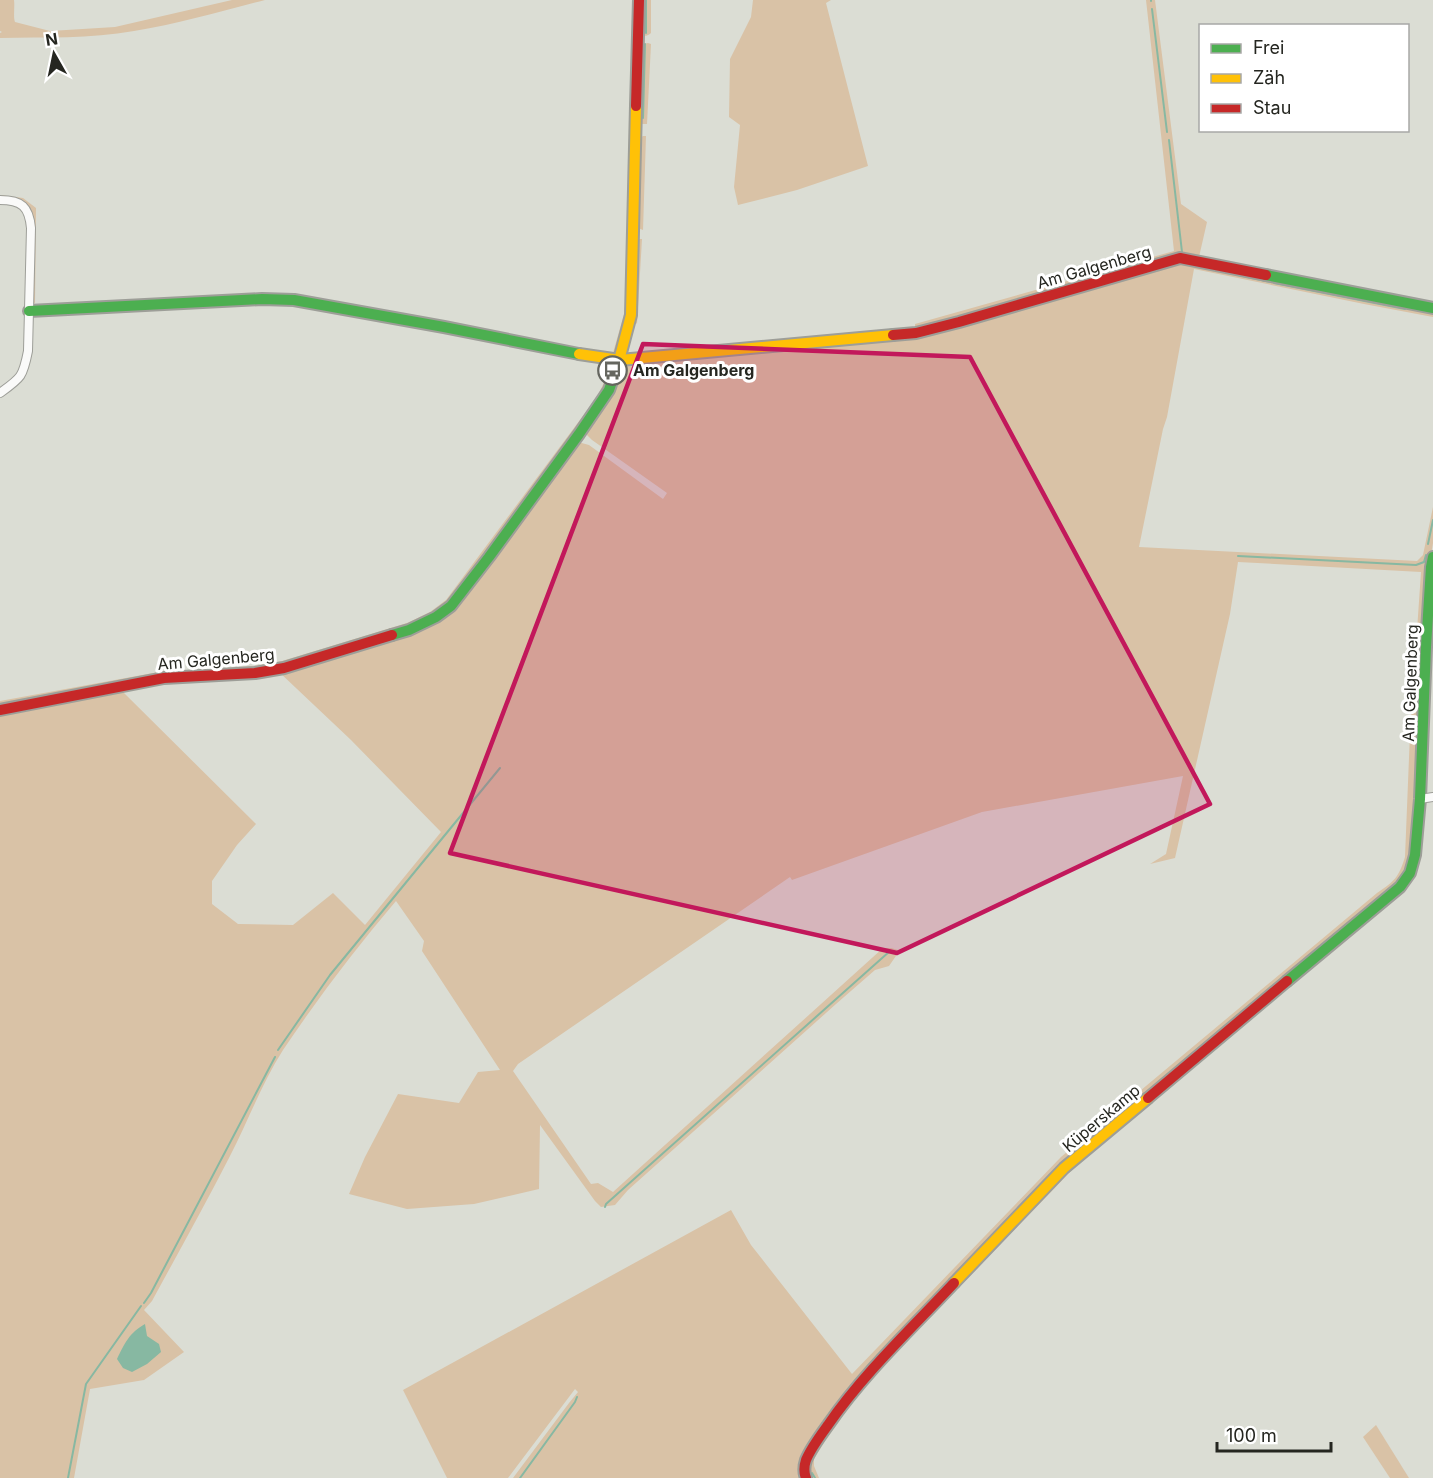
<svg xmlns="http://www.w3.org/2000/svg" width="1433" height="1478" font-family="Inter,sans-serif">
<rect width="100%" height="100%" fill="#dbddd4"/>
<g fill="#d9c2a6">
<path d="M0 0H14C15 6 13 17 15 22L50 31 115 27 232 0H265C222 11 178 24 134 31 90 39 45 37 0 38V33L2 32 0 31Z"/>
<path d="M633 0H637L628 314 616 354 609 356 613 353 624 314 626 298Z"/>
<path d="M641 0H651V33C648 36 645 36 640 36Z"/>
<path d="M753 0H831L826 3 868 166 797 190 738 205 734 187 740 125 729 117 730 59 751 17Z"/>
<path d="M1146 0H1155L1181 204 1207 222 1199 257 915 330V324L1174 251Z"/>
<path d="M648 43 651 44 647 124H643L639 123 643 44Z"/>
<path d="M643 136H646L643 230 638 228 639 139Z"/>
<path d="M0 195 23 198 36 208 35 304 31 297 30 211 0 198Z"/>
<path d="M638 239H642L637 324 634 321Z"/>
<path d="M1179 260 1433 311V317L1364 304 1194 269 1167 417 1163 429 1139 547 1417 561 1423 555 1433 507V543L1428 572 1418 798 1411 861 1399 884 1086 1145 857 1382 810 1449 803 1478H513L569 1403 578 1392 575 1389 508 1478H447L403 1390 731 1210 751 1245 852 1374 1061 1157 1377 893C1394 882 1399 877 1405 857L1410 733 1421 572 1238 562 1230 614 1175 858 1150 864 1166 854 1183 776 982 812 792 880 790 877 518 1064 513 1071 591 1184 598 1183 613 1192 883 948H891L898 950V953L889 966 875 970 836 1004 628 1190 615 1205 601 1207 595 1201 540 1125 539 1189 474 1204 407 1209 349 1194 365 1157 398 1094 459 1103 478 1072 500 1070 422 951 424 941 396 901C356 948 318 998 283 1050 262 1083 248 1121 230 1156 205 1205 178 1253 152 1301L144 1310 184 1352 144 1380 90 1389 74 1478H0V713L122 691 256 824 237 845 212 881V904L238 924 293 925 333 893 365 925 441 832 351 740 278 671 438 618 578 442 589 445 663 499 667 493 592 440 587 435 586 430 619 369 634 361 916 334Z"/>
<path d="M608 361 611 364 613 368 607 388 449 603 409 628 283 665 212 673 0 707V701L164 671 211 669 254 666 282 661 407 623 430 612 446 600 597 397 610 370 611 365Z"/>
<path d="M1088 1151 1072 1170 864 1386 825 1441 814 1459V1466L819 1478H808L807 1461 861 1383Z"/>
<path d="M1376 1425 1409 1478H1390L1363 1437Z"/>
</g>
<path fill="#87b8a2" d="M145 1324 147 1336 159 1344 161 1352 147 1364 132 1372 123 1368 117 1359C125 1343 129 1333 145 1324Z"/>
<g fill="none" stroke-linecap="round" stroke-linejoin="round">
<g stroke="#87b8a2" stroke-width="2">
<path d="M1151 0V1"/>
<path d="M1152 9 1167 132"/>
<path d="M646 33V0"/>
<path d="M643 118 645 44"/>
<path d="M1169 140 1182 252"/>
<path d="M1229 273 1270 282"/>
<path d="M1274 283 1405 309"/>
<path d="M1428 544 1433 520"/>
<path d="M1238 556 1416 565 1424 562 1426 555"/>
<path d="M278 1050 330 975 500 768"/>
<path d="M605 1207 606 1204 890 951"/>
<path d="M144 1303 151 1293 275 1057"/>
<path d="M812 1473 815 1478"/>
<path d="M68 1478 86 1384 141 1306"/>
<path d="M520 1478 575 1402 577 1397"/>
</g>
<defs>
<g id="street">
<path d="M0 200C22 200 29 207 31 228L28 351C23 377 21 378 0 393"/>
<path d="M1420 799 1433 797"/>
</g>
<g id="fast">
<path d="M1266 275 1433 308"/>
<path d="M29 311 262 299 294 300 444 327 579 354"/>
<path d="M392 635 409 630 436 617 451 606 489 557 579 434 609 390 618 364"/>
<path d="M1287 981 1400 887 1410 873 1415 855 1420 799 1426 647 1431 567 1433 557"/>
</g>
<g id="slow">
<path d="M579 354 620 360 893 335"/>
<path d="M618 364 631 315 636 106"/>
<path d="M954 1283 1064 1168 1148 1098"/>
</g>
<g id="jam">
<path d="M636 106 639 0"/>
<path d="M893 335 916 333 959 322 1180 258 1266 275"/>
<path d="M0 710 164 678 255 673 284 668 392 635"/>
<path d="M1148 1098 1287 981"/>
<path d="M806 1478C804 1473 804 1466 806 1460 811 1448 820 1436 828 1425 864 1373 911 1329 954 1283"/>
</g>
</defs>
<use href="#street" stroke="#9d9e98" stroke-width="10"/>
<use href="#fast" stroke="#9d9e98" stroke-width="14"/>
<use href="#slow" stroke="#9d9e98" stroke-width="14"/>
<use href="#jam" stroke="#9d9e98" stroke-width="14"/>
<use href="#street" stroke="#fafaf9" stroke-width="8"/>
<use href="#fast" stroke="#4caf50" stroke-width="10"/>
<use href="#slow" stroke="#ffc107" stroke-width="10"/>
<use href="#jam" stroke="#c62828" stroke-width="10"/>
</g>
<path fill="#c2185b" fill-opacity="0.2" stroke="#c2185b" stroke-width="4.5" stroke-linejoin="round" d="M643 344 970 357 1210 804 897 953 450 853Z"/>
<defs>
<symbol id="bus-ring" viewBox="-11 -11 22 22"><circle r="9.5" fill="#fff" stroke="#65665f" stroke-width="1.5"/><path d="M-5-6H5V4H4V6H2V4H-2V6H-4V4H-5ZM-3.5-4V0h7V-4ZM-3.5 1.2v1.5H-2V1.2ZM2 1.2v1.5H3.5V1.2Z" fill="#65665f"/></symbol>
</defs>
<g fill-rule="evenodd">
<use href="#bus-ring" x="596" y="354" width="33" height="33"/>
</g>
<g text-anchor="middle" stroke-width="6" stroke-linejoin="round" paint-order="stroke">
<g font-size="16" fill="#252620" stroke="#fff">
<text transform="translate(1094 267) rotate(-16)" y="6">Am Galgenberg</text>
<text transform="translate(216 659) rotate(-5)" y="6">Am Galgenberg</text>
<text transform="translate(1410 683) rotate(-88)" y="6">Am Galgenberg</text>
<text transform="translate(1101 1118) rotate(-40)" y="6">Küperskamp</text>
</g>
<g font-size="16" font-weight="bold" fill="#252620" stroke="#fff" text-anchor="start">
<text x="633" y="376">Am Galgenberg</text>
</g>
</g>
<rect x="1199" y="24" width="210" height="108" fill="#ffffff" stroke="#a8a8a6" stroke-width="1.5"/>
<rect x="1211" y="44" width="30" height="9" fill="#4caf50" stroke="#a8a8a6" stroke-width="1.5"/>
<text x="1253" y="54" font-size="18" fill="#252620">Frei</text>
<rect x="1211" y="74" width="30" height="9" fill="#ffc107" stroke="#a8a8a6" stroke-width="1.5"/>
<text x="1253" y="84" font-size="18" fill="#252620">Zäh</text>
<rect x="1211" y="104" width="30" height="9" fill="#c62828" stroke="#a8a8a6" stroke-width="1.5"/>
<text x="1253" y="114" font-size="18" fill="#252620">Stau</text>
<g transform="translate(54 54) rotate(351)" stroke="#ffffff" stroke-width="4.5" paint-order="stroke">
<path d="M0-4.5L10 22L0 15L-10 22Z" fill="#252620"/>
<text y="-9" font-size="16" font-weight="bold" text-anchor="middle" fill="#252620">N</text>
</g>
<path d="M1217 1442v9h114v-9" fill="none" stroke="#252620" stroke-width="3"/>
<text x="1226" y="1442" font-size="18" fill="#252620" stroke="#ffffff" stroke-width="4.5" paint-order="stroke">100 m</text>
</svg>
